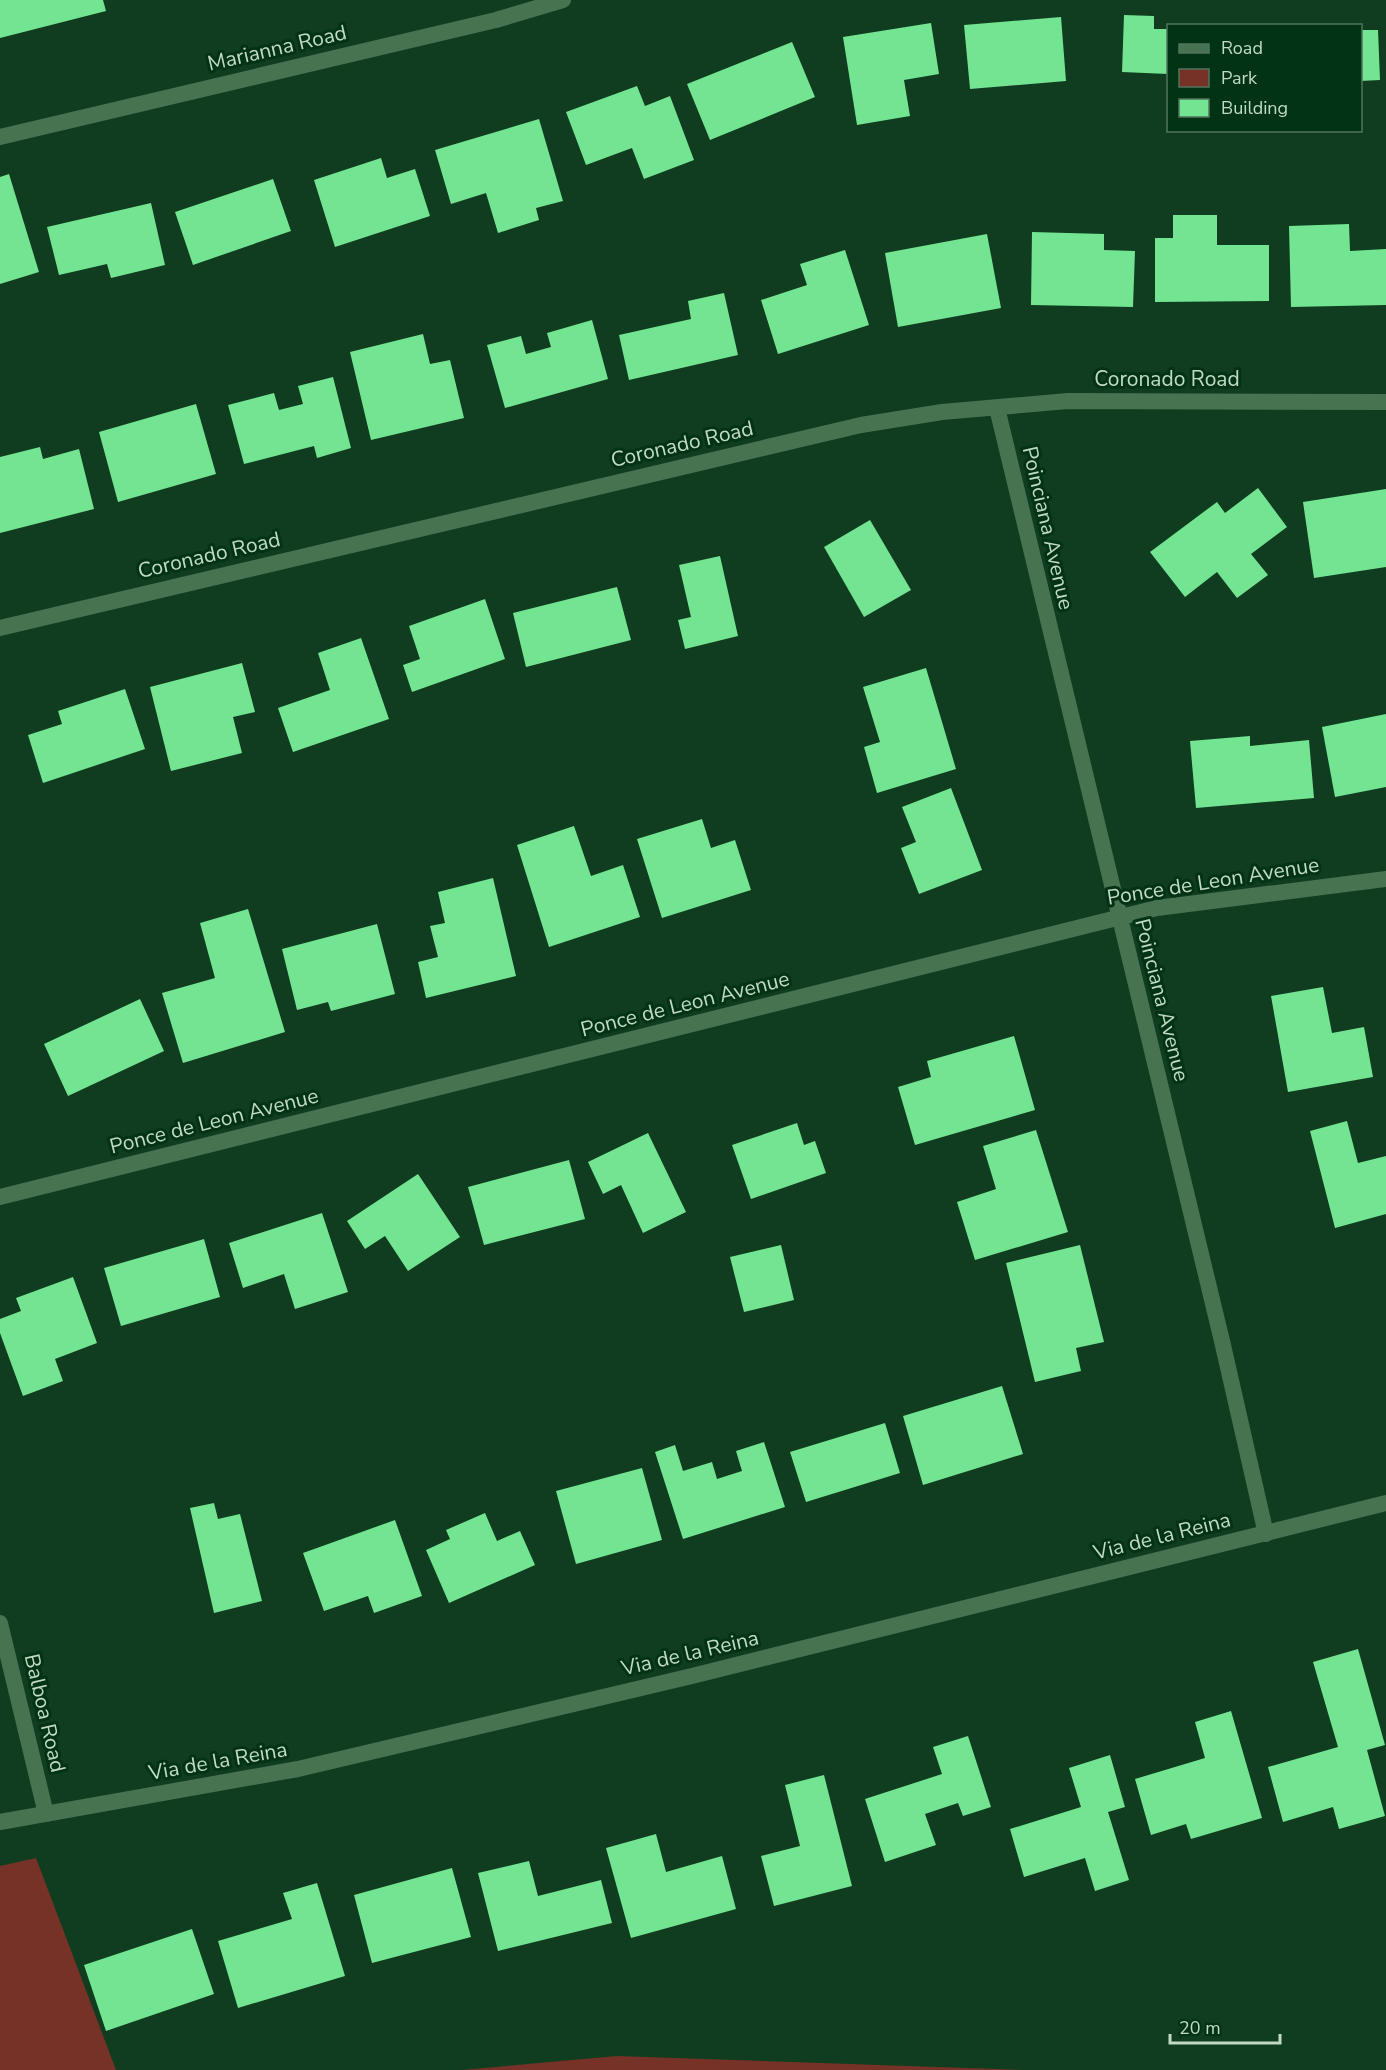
<svg xmlns="http://www.w3.org/2000/svg" width="1386" height="2070" font-family="'Nunito Sans',sans-serif">
<rect width="100%" height="100%" fill="#103d1f"/>
<g fill="#773228">
<path d="M36 1858 116 2070H0V1866Z"/>
<path d="M617 2056 1025 2070H462Z"/>
</g>
<g fill="#73e592">
<path d="M0 0H103L106 11 0 38Z"/>
<path d="M1124 15 1154 16V29H1168V74L1122 72Z"/>
<path d="M1061 17 1066 81 970 89 964 25Z"/>
<path d="M931 23 939 74 904 80 910 116 857 125 843 37Z"/>
<path d="M1360 30H1378L1380 80 1360 81Z"/>
<path d="M792 42 815 97 710 140 687 84Z"/>
<path d="M637 86 645 106 670 96 694 160 644 179 632 148 586 165 566 112Z"/>
<path d="M539 119 563 201 536 208 539 220 498 233 486 193 451 204 435 150Z"/>
<path d="M381 158 387 178 415 169 430 216 335 247 314 180Z"/>
<path d="M9 174 39 272 0 284V177Z"/>
<path d="M273 179 291 231 193 265 175 212Z"/>
<path d="M151 203 165 265 111 278 107 264 59 275 47 227Z"/>
<path d="M1173 215H1217V245H1269V301L1155 302V238H1173Z"/>
<path d="M1349 224 1350 251 1386 249V305L1291 307 1289 226Z"/>
<path d="M1032 232 1104 234V250L1135 251 1133 307 1031 305Z"/>
<path d="M987 234 1001 308 898 327 885 253Z"/>
<path d="M845 250 869 325 778 354 761 300 807 285 800 264Z"/>
<path d="M724 293 738 355 629 380 619 335 691 319 688 301Z"/>
<path d="M592 320 608 379 505 408 487 345 521 336 526 354 551 347 547 333Z"/>
<path d="M423 334 430 364 450 360 464 418 371 440 350 352Z"/>
<path d="M333 377 351 448 317 458 314 446 244 464 228 405 274 393 279 410 303 404 298 386Z"/>
<path d="M196 404 216 474 118 502 99 432Z"/>
<path d="M40 447 43 459 79 449 94 509 0 533V457Z"/>
<path d="M1258 488 1287 527 1251 554 1268 575 1237 598 1217 572 1185 597 1150 552 1217 502 1225 513Z"/>
<path d="M1386 489V567L1314 578 1303 502Z"/>
<path d="M870 520 911 590 864 617 824 547Z"/>
<path d="M720 556 738 636 685 649 678 620 691 617 679 565Z"/>
<path d="M617 587 631 640 526 667 513 613Z"/>
<path d="M485 599 505 659 412 692 403 665 420 659 409 626Z"/>
<path d="M361 638 389 719 293 752 278 708 330 690 318 653Z"/>
<path d="M242 663 255 712 233 717 242 753 171 771 150 687Z"/>
<path d="M926 668 956 769 877 793 864 747 880 742 863 687Z"/>
<path d="M125 689 145 749 43 783 28 735 62 724 58 711Z"/>
<path d="M1386 714V787L1335 797 1322 727Z"/>
<path d="M1250 736V746L1309 740 1314 798 1196 808 1190 741Z"/>
<path d="M951 788 982 870 919 894 901 848 916 842 902 807Z"/>
<path d="M702 819 711 848 735 840 751 890 662 918 637 839Z"/>
<path d="M574 826 591 876 623 865 640 917 549 947 517 845Z"/>
<path d="M493 878 516 976 426 998 418 962 438 957 430 926 445 923 438 892Z"/>
<path d="M248 909 285 1032 183 1063 162 993 215 978 200 923Z"/>
<path d="M377 924 395 994 331 1011 328 1002 297 1010 282 949Z"/>
<path d="M1323 987 1332 1033 1364 1027 1373 1077 1288 1092 1271 996Z"/>
<path d="M140 999 164 1051 68 1096 44 1044Z"/>
<path d="M1014 1036 1035 1110 915 1145 898 1087 931 1077 927 1061Z"/>
<path d="M1347 1121 1358 1163 1386 1156V1214L1335 1228 1310 1131Z"/>
<path d="M797 1123 804 1145 815 1141 826 1173 751 1199 732 1145Z"/>
<path d="M1036 1130 1068 1232 975 1260 957 1202 996 1189 983 1146Z"/>
<path d="M648 1133 686 1212 643 1233 621 1185 603 1194 588 1162Z"/>
<path d="M569 1160 585 1219 484 1245 468 1187Z"/>
<path d="M418 1174 460 1237 408 1271 385 1236 365 1249 347 1221Z"/>
<path d="M322 1213 348 1292 295 1309 284 1274 243 1288 229 1243Z"/>
<path d="M204 1239 220 1297 121 1326 104 1268Z"/>
<path d="M781 1245 794 1300 744 1312 730 1257Z"/>
<path d="M1080 1245 1104 1342 1076 1348 1081 1371 1035 1382 1006 1263Z"/>
<path d="M73 1277 97 1343 55 1359 63 1381 23 1396 0 1333V1319L21 1311 16 1298Z"/>
<path d="M1002 1386 1023 1454 923 1485 903 1416Z"/>
<path d="M885 1423 900 1473 806 1502 790 1452Z"/>
<path d="M764 1442 785 1507 683 1539 655 1452 675 1445 683 1471 712 1462 717 1479 742 1471 736 1451Z"/>
<path d="M642 1468 662 1540 576 1564 556 1491Z"/>
<path d="M214 1503 218 1519 240 1514 262 1601 214 1613 190 1508Z"/>
<path d="M485 1513 497 1541 520 1531 535 1565 449 1603 426 1550 450 1539 446 1530Z"/>
<path d="M395 1520 422 1596 374 1613 368 1596 324 1611 303 1553Z"/>
<path d="M1358 1649 1385 1745 1367 1750 1385 1816 1339 1829 1333 1807 1283 1822 1268 1767 1338 1747 1313 1662Z"/>
<path d="M1231 1711 1262 1818 1191 1839 1186 1824 1151 1835 1135 1779 1205 1758 1195 1722Z"/>
<path d="M968 1736 991 1807 963 1816 958 1803 925 1814 936 1845 885 1862 865 1799 942 1774 933 1747Z"/>
<path d="M1110 1755 1125 1807 1108 1812 1129 1880 1095 1891 1085 1858 1024 1877 1010 1829 1081 1807 1069 1768Z"/>
<path d="M824 1775 852 1886 774 1906 761 1856 800 1846 785 1785Z"/>
<path d="M656 1834 666 1872 722 1856 736 1909 631 1938 606 1848Z"/>
<path d="M529 1861 538 1896 601 1880 612 1923 498 1951 478 1873Z"/>
<path d="M452 1868 471 1937 372 1963 354 1895Z"/>
<path d="M317 1883 345 1976 238 2008 218 1941 292 1919 283 1893Z"/>
<path d="M192 1929 214 1994 106 2031 84 1965Z"/>
</g>
<g fill="none" stroke-linecap="round" stroke-linejoin="round">
<g stroke="#477351" stroke-width="16">
<path d="M0 137 496 20 563 0"/>
<path d="M997 408 1222 1341 1266 1534"/>
<path d="M0 628 861 425 942 412 1068 401 1386 402"/>
<path d="M0 1197 1157 908 1386 879"/>
<path d="M0 1623 46 1814"/>
<path d="M0 1822 298 1769 692 1676 1386 1503"/>
</g>
</g>
<g text-anchor="middle" stroke-width="6" stroke-linejoin="round" paint-order="stroke">
<g font-size="21" fill="#c1d9c6" stroke="#033315">
<text transform="translate(277 48) rotate(-13)" y="7">Marianna Road</text>
<text x="1167" y="386">Coronado Road</text>
<text transform="translate(682 444) rotate(-13)" y="7">Coronado Road</text>
<text transform="translate(1048 528) rotate(77)" y="7">Poinciana Avenue</text>
<text transform="translate(209 555) rotate(-13)" y="7">Coronado Road</text>
<text transform="translate(1213 881) rotate(-9)" y="7">Ponce de Leon Avenue</text>
<text transform="translate(1162 1000) rotate(76)" y="7">Poinciana Avenue</text>
<text transform="translate(685 1004) rotate(-14)" y="7">Ponce de Leon Avenue</text>
<text transform="translate(214 1121) rotate(-14)" y="7">Ponce de Leon Avenue</text>
<text transform="translate(1162 1536) rotate(-14)" y="7">Via de la Reina</text>
<text transform="translate(690 1653) rotate(-13)" y="7">Via de la Reina</text>
<text transform="translate(45 1713) rotate(77)" y="7">Balboa Road</text>
<text transform="translate(218 1761) rotate(-10)" y="7">Via de la Reina</text>
</g>
</g>
<rect x="1167" y="24" width="195" height="108" fill="#033315" stroke="#4f755c" stroke-width="1.5"/>
<rect x="1179" y="44" width="30" height="9" fill="#477351" stroke="#4f755c" stroke-width="1.5"/>
<text x="1221" y="54" font-size="18" fill="#c1d9c6">Road</text>
<rect x="1179" y="69" width="30" height="18" fill="#773228" stroke="#4f755c" stroke-width="1.5"/>
<text x="1221" y="84" font-size="18" fill="#c1d9c6">Park</text>
<rect x="1179" y="99" width="30" height="18" fill="#73e592" stroke="#4f755c" stroke-width="1.5"/>
<text x="1221" y="114" font-size="18" fill="#c1d9c6">Building</text>
<path d="M1170 2034v9h110v-9" fill="none" stroke="#c1d9c6" stroke-width="3"/>
<text x="1179" y="2034" font-size="18" fill="#c1d9c6" stroke="#033315" stroke-width="4.5" paint-order="stroke">20 m</text>
</svg>
